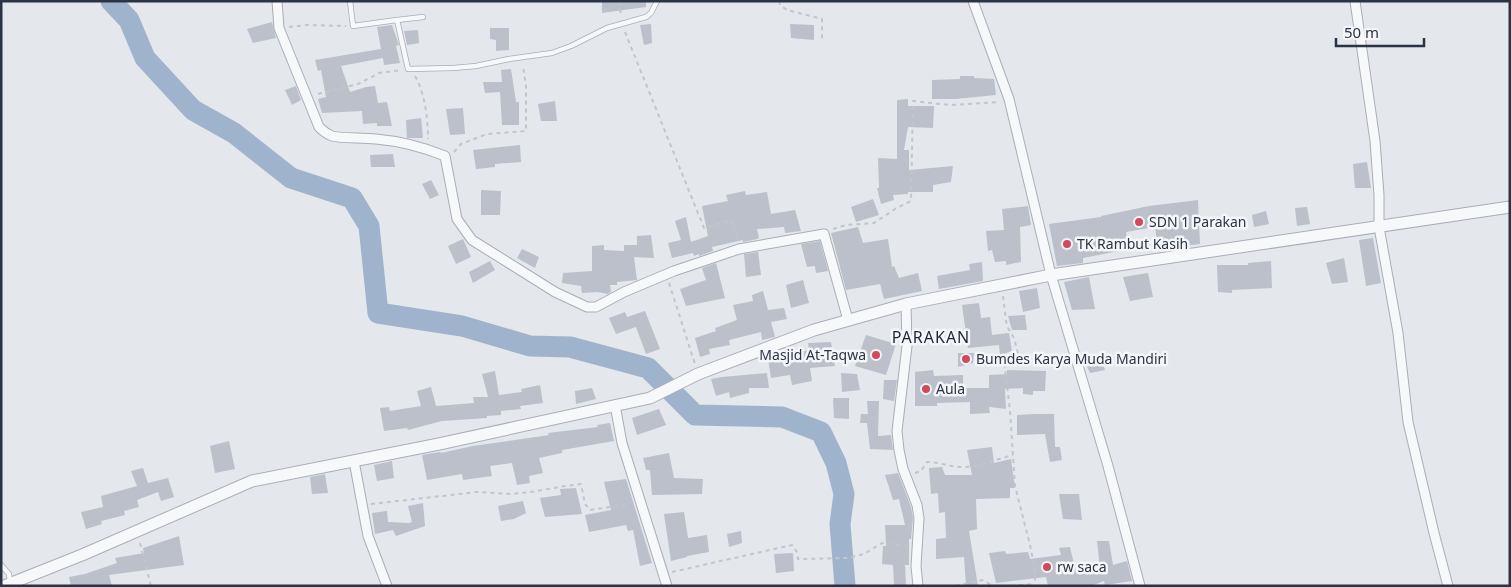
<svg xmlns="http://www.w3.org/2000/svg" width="1511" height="587" font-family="'Noto Sans',sans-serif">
<rect width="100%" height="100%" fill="#e4e7ec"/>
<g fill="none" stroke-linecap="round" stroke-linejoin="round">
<path stroke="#9fb4cc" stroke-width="21" d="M111 1 129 20 145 58 193 110 234 133 291 178 352 198 369 226 378 313 462 326 530 346 570 347 648 368 695 415 782 417 821 432 836 463 844 494 840 524 845 586"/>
</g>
<g fill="#bbc0ca">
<path d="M602 1H646V7L602 13Z"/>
<path d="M272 22 276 38 253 43 247 29Z"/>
<path d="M651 24 652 43 644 45 640 25Z"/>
<path d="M790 24 814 25V40L791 38Z"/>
<path d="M392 25 399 45 396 46 400 63 384 65 383 58 341 66 350 92 366 87 375 86 378 103 387 102 392 126H377V123L363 124 362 111 322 113 318 99 326 97 321 70 318 71 315 60 381 49 377 27Z"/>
<path d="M490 28H509V50L496 51V40L490 39Z"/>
<path d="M418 30 419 43 407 45 404 31Z"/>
<path d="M511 69 516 102H519V125H502L500 92 485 93 483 82H502L501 70Z"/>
<path d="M960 76H974V78L994 79 996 95 955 99H932V80L960 79Z"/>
<path d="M296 86 301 100 292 105 285 90Z"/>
<path d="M908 99V106H934L933 128 908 127 904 150H909V170L953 166 951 182 933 185V192H908V194L893 195 894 200 881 204 877 188H879L878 158 897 159V100Z"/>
<path d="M555 101 557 121H541L538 104Z"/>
<path d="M463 108 465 134 450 135 446 109Z"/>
<path d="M421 118 423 138H407L406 120Z"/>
<path d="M520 145 521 162 495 164V167L476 169 473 150Z"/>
<path d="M393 154 395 167H371L370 155Z"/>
<path d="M1367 162 1371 188H1355L1353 164Z"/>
<path d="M431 180 439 195 430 199 422 184Z"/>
<path d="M481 190 501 191 500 215H481Z"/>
<path d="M745 191 746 195 767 192 771 214 795 210 801 231 785 233 784 227 757 229 759 238 757 239 743 242V240L712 247 713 251 699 256V254L694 256 693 253 672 258 668 243 681 240 675 221 686 217 691 242 708 236 702 206 728 201 726 195Z"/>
<path d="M873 199 879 215 856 222 851 207Z"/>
<path d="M1198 200 1200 244 1158 249 1155 227 1126 232 1129 249 1083 258V263L1057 266 1049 224 1101 217V216L1149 206Z"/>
<path d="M1028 206 1031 225 1020 227 1021 262 1006 265V261L995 262 992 250 988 251 986 231 1004 230 1002 209Z"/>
<path d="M1307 207 1310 224 1297 226 1295 208Z"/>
<path d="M1266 211 1269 224 1254 227 1252 215Z"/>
<path d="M858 227 863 243 888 239 892 267 894 266 899 278 918 273 922 291 884 299 880 284 846 290 831 233Z"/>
<path d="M651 235 654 258 634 257 637 280 617 282V285H610L611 292 608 294 597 292 582 293 581 286 562 283 563 273 592 271V246L604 245V250L624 251V245H637V236Z"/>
<path d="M1373 238 1381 283 1366 286 1359 240Z"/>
<path d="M463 239 471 257 456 264 448 246Z"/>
<path d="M820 241 828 271 816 273 815 266 807 267 801 244Z"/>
<path d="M522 249 539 257 535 268 517 258Z"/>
<path d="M758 252 761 275 746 277 744 254Z"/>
<path d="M1344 258 1348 282 1332 284 1326 263Z"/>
<path d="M490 261 495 270 473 283 469 272Z"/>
<path d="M1271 261 1272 288 1232 290V293L1218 292 1217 265H1248V263Z"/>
<path d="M982 262 983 281 939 289 937 276 970 270 969 264Z"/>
<path d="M716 263 725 298 686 306 680 289 706 280 702 268Z"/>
<path d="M1148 273 1153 297 1130 301 1123 277Z"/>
<path d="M1089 277 1095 309 1072 310 1064 282Z"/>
<path d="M803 280 809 303 791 308 786 285Z"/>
<path d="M1037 288 1040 308 1023 312 1019 291Z"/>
<path d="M763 291 768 310 784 308 787 319 771 322 775 337 762 340 761 332 729 340 730 345 709 349 710 354 700 357 695 338 716 331 715 328 737 320 733 305 753 301 752 295Z"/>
<path d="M979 303 981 318 990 317 992 335 1009 333 1012 351 1000 355 999 345 968 348 962 305Z"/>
<path d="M645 311 660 349 646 354 636 327 616 334 609 318 625 312 627 317Z"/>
<path d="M1025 315 1027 330H1012L1008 316Z"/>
<path d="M866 335 896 344 886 375 855 366Z"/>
<path d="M831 342 835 366 810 368 812 381 792 385 790 375 771 378 768 359 809 350 808 343Z"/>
<path d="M958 353H974L973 363 958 367Z"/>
<path d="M1101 358 1105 370 1090 373 1085 362Z"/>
<path d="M933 370 934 376 963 375V388H989V375L1007 374V370L1046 371 1045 391H1033V395L1023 394V388L1005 389 1006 409 989 407 990 413 970 414V402L937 403V406H915V372Z"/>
<path d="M495 371 499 395 522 392 521 389 540 385 543 403 520 406 521 409 501 411V415L487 416V418L442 421 408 430 407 428 384 431 380 408 389 407 390 411 421 406 417 391 431 387 436 406 474 403 473 397H488L482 374Z"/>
<path d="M767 373 769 388H749V393L730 398 729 392 716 396 711 379 722 377Z"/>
<path d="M841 373 857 374 860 390 842 392Z"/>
<path d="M884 380H897L894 401 883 399Z"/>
<path d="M592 388 596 399 576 404 575 391Z"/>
<path d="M833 398H849V419L834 418Z"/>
<path d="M867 401H879L878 436 891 435 893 450 870 449 867 423H860L861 414H868Z"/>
<path d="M659 409 666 425 637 435 632 418Z"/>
<path d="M1034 414H1054L1055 447H1060L1062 460 1050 462 1045 434 1017 435V415Z"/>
<path d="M610 423 614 441 562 450V453L539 458 543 473 529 476 530 483 517 485 512 463 490 466 492 476 463 480 462 474 427 480 422 455 440 452 441 453 473 446 549 435 548 433 598 427 597 425Z"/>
<path d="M229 441 235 469 215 473 210 446Z"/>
<path d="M992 447 994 463 1011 459 1015 488H1010V498L976 499 977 529 969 531 978 586H966L964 557 936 559V539L946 538 945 512 939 513 938 493 931 494 929 468 942 467 945 475H972L967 450Z"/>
<path d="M669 453 674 478 703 479 702 494 652 495 650 470H646L643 458Z"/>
<path d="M392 461 394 478 377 481 374 465Z"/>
<path d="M143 468 148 483 168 478 174 497 161 501 158 492 137 500 139 507 124 511 125 515 101 521 102 524 86 529 81 512 103 507 101 496 137 486 131 471Z"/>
<path d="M898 473 911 507 913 518 911 539H909V565H905L906 586H894L893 565 882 564 883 546H886L885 525H905L899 499 893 500 885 475Z"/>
<path d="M325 474 328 493 312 494 310 477Z"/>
<path d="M626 479 652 563 640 566 633 530 628 531 626 525 589 532 585 515 611 510 604 482Z"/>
<path d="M576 488 582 514 545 517 540 498 561 495 560 489Z"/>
<path d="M1059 494H1079L1082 520 1063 519Z"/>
<path d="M523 501 526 513 514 519 501 521 498 506Z"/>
<path d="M423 503 425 526 396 536 393 530 375 534 372 513 387 511 388 522 409 523 412 522 408 506Z"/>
<path d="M684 512 688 538 707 535 709 552 687 556V557L671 561 664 514Z"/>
<path d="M741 531 742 543 729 547 727 534Z"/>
<path d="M179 536 184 565 109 575 112 586H71L69 577 85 574 117 563 115 558 144 553 143 548Z"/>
<path d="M1097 541H1109L1113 565 1127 561 1132 581 1105 585 1104 581 1091 586H1048L1046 577 996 583 989 553 1005 551 1006 554 1028 552 1030 559 1061 555 1059 548 1070 547 1076 572 1100 569Z"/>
<path d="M793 553 794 571 776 573 774 554Z"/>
</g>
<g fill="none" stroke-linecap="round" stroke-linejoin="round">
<defs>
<g id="service">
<path d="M350 1 353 26 397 20 408 69 453 68 476 66 509 59 552 53 571 46 607 28 646 17 651 13 657 1"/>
<path d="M397 20 423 17"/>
<path d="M1 565 9 574 10 582"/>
</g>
<g id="minor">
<path d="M277 1 279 28 319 127C323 131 327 134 332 136 345 139 362 137 376 139 399 141 423 147 445 156L457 219 472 240 555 292 587 307H596L624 292 674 271 739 249 824 234 848 320"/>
<path d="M973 1 1009 99 1051 275 1108 466 1140 586"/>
<path d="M1355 1 1375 141 1379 195V227L1398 333 1408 422 1434 533 1448 586"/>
<path d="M906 304 907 346 897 431 899 450 903 469 917 505 919 518 916 566 918 586"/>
<path d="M615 405 622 443 667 586"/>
<path d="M354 461 368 536 387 586"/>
</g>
<path id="tertiary" d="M4 586 82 555 252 481 439 444 650 398 698 374 814 330 906 304 1051 275 1510 207"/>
</defs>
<use href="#service" stroke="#a9aeb7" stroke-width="6"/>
<use href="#minor" stroke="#a9aeb7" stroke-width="11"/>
<use href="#tertiary" stroke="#a9aeb7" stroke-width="13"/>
<g stroke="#c2c5cb" stroke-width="2" stroke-dasharray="4 4" stroke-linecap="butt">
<path d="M619 1 621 15"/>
<path d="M779 1 780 5 787 10 822 19V41"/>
<path d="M289 27 308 25 346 26"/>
<path d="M625 32 704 228 732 220 737 239"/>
<path d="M415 76C425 93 428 120 428 139"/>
<path d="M318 94 358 84 379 73 401 70"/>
<path d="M454 152 461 144 487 134 526 131V86L523 66"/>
<path d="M833 229 846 225 874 223 895 209 911 201 913 101 950 105 999 102"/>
<path d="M669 283 695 364"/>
<path d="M1003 296 1006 321 1008 328 1014 338 1019 358 1005 363V368L1010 411 1015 486 1030 545 1035 570V586"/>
<path d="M915 473 921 471 927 462C939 462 951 467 962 467 979 467 997 459 1013 455"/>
<path d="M371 504 477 492 511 494 531 492 565 486 581 484 585 504 590 510 630 504"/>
<path d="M140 543 151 586"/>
<path d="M672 572 792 545 797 552 798 559 847 558 864 554 882 543 908 546"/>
<path d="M956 586 983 580 993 586H1004"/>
<path d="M1011 586 1034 584"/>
</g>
<use href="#service" stroke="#f7f8fa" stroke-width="4.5"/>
<use href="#minor" stroke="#f7f8fa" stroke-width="9"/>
<use href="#tertiary" stroke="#f7f8fa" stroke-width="11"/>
</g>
<g fill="#d1495b" stroke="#f4f6f9" stroke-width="2">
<circle cx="1139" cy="222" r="5"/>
<circle cx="1067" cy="244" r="5"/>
<circle cx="876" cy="355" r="5"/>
<circle cx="966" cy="359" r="5"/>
<circle cx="926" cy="389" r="5"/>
<circle cx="1047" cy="567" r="5"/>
</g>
<g text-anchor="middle" stroke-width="5" stroke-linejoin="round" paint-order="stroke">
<g font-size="14" fill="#2b3445" stroke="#f4f6f9" text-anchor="start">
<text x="1149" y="227">SDN 1 Parakan</text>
<text x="1077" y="249">TK Rambut Kasih</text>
<text x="866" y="360" text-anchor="end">Masjid At-Taqwa</text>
<text x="976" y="364">Bumdes Karya Muda Mandiri</text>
<text x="936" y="394">Aula</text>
<text x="1057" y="572">rw saca</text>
</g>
<g font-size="16" letter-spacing="1" fill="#1d2536" stroke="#f4f6f9">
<text x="931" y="343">PARAKAN</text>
</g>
</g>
<rect width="1511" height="587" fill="none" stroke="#2b3445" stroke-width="5"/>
<path d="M1336 38v8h88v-8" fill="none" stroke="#2b3445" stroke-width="2.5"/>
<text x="1344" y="38" font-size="15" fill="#2b3445" stroke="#f4f6f9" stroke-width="4" paint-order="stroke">50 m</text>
</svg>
